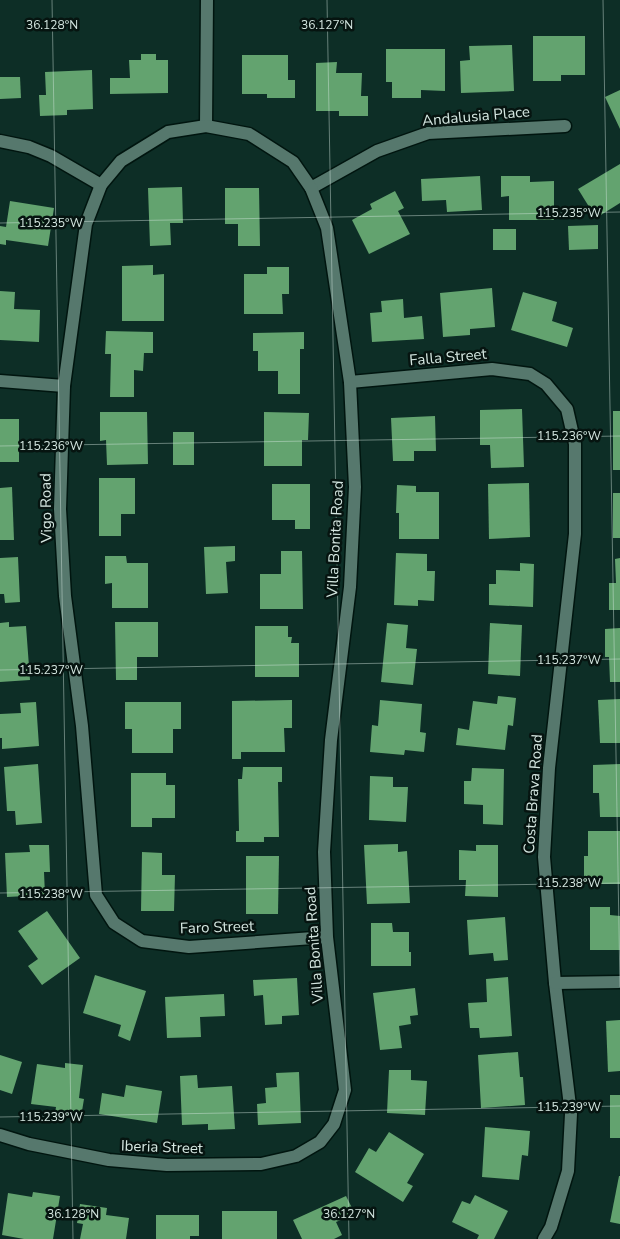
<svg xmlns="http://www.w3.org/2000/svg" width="620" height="1239" font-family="'Nunito Sans',sans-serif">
<rect width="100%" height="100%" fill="#0d2e26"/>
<g fill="#63a36f">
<path d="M533 36H585V75H561V81H533Z"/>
<path d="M512 45 514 91 461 93 460 61 470 60 469 46Z"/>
<path d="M386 49H445V91L421 90V98H392V82H386Z"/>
<path d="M141 54H156V60H168V93L110 94V78H130L129 60H141Z"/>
<path d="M242 55H288V80H295V98H267V94H242Z"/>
<path d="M337 62 336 73H362L361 96H368V116H339V111H316V63Z"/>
<path d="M92 70 93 109 67 110V115L40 116 39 95H46L45 72Z"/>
<path d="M0 77H20L21 98 0 99Z"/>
<path d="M620 90V129L605 97Z"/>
<path d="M620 164V203L596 218 578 189Z"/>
<path d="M480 176 482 210 447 212 446 200 422 201 421 179Z"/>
<path d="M501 176H530V182L554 181V220H509V196L501 197Z"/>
<path d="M182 187 183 223H170L171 245 150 246 148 188Z"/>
<path d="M225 188H259L260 246H238V224H225Z"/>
<path d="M395 191 404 208 398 211 410 234 369 254 352 220 372 209 370 204Z"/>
<path d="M10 201 54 208 48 246 6 240V245L0 244V226L6 227Z"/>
<path d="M598 225V249L569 250 568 226Z"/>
<rect x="493" y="229" width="23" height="21"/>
<path d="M153 265V275L164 274V321H122V266Z"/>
<path d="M267 267H289V294H282L283 314H244V274H267Z"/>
<path d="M492 288 495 327 470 329V335L443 337 440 293Z"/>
<path d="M0 291 15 292 14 309 40 310 39 342 0 340Z"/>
<path d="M523 292 557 302 552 321 573 328 567 347 511 330Z"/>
<path d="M403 299 404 318 422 316 424 339 372 342 370 313 382 312 381 301Z"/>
<path d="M106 331 153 332V353H144L143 371 134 370V397H110L111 354H105Z"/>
<path d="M304 332V349H300V394H278V371H258V351H253V333Z"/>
<path d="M522 409 524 467 491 468 490 445H480V410Z"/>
<rect x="613" y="411" width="7" height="59"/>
<path d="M100 412H147L148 464 107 465 106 440 100 441Z"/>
<path d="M264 412 309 413 308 440H302V466H264Z"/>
<path d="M435 416 436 451H414V461H393L391 418Z"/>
<rect x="0" y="419" width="19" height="43"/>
<rect x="173" y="432" width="21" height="33"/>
<path d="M99 478H135V514H121V536H99Z"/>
<path d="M529 483 530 537 489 539 488 484Z"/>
<path d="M272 484H310V529H295V520H272Z"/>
<path d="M397 485 416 486V492H439V539H399V513H396Z"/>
<path d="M12 487 14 540H0V488Z"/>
<rect x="613" y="493" width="7" height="45"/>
<path d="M235 546V561L226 562 228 593 206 594 204 547Z"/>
<path d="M281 551H302L303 609H260V574H281Z"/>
<path d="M396 553 427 554V571H435L434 601 418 600V606L394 605Z"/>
<path d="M105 556H126L127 563H148V608H112V583L105 584Z"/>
<path d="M18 557 20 602 5 603 4 594H0V558Z"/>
<path d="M620 558V610H609V583H616L615 559Z"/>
<path d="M520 563 534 564 533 607 489 605V584H496V570L520 571Z"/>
<path d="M9 622V627L26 626 30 680 0 682V623Z"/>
<path d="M115 622H158V657H137V680H116Z"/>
<path d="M387 623 408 625 406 648 417 649 413 685 381 682Z"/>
<path d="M490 623 522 625 520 676 488 674Z"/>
<path d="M255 626H288V637H292L291 643H299V677H255Z"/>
<path d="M620 628V682H610L609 657H605V629Z"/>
<path d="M498 696 516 698 513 726 508 725 505 750 456 745 458 728 469 730 473 701 497 704Z"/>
<path d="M620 699V743H600L598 700Z"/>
<path d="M292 700V728H284L285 752H241V759H232V701Z"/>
<path d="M380 700 422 704 420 732 426 733 424 752 405 750 404 755 370 752 372 725 378 726Z"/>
<path d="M36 702 39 746 2 749V738H0V714L21 713 20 703Z"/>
<path d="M125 702H181V729H173V753H132V729H125Z"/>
<path d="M38 764 42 823 16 825 15 811H7L4 767Z"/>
<path d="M620 764V817H600L599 793H593V765Z"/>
<path d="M243 767H282V782H278L279 837H264V842H236V831H239L238 779H242Z"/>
<path d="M472 768 504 769 503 825 483 824V805L464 804V781H471Z"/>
<path d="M131 773H166V785H175V818H152V827H131Z"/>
<path d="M370 776 393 777V787H408L406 822 369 820Z"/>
<path d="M588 831H620V884H584V856H588Z"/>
<path d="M398 844V852L407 851 410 903 367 904 364 845Z"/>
<path d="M29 845H49L50 872H44L45 895 7 897 5 853 30 852Z"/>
<path d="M476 845H498V897L465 896 466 880H459V850L476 851Z"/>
<path d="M142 852 162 853V875H175L174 911H141Z"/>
<path d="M246 856H279L278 914H246Z"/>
<path d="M590 907H610V915L620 916V950H590Z"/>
<path d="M47 911 80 958 42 985 28 966 38 959 18 931Z"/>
<path d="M505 917 508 960 494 961 493 953 469 955 467 920Z"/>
<path d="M371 923H392L393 932H409V952H411V966H371Z"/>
<path d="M95 975 146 991 130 1041 118 1036 121 1025 83 1013Z"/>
<path d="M508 977 512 1036 480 1038 479 1028H470L468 1003 487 1002 486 979Z"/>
<path d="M297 978 299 1015 282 1016V1024L265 1025 263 995 254 996 253 980Z"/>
<path d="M415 988 418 1015 410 1016 411 1024 399 1026 402 1048 380 1050 373 993Z"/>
<path d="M224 994 225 1016 200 1017 201 1037 167 1038 165 997Z"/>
<path d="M620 1020V1071L608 1072 606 1021Z"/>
<path d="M518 1052 520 1077H523L525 1105 481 1108 478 1055Z"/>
<path d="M0 1055 22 1062 12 1094 0 1090Z"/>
<path d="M65 1063 83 1065 79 1098 84 1099 81 1117 55 1113 56 1107 31 1104 37 1064 65 1068Z"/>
<path d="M389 1070H411V1080L427 1081 425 1115 387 1113Z"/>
<path d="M299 1072 301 1123 258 1125 257 1104 266 1103 265 1088 277 1087 276 1073Z"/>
<path d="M197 1075 198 1088 232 1086 235 1129 208 1130V1124L182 1125 180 1076Z"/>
<path d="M126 1085 162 1091 157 1123 99 1114 102 1093 124 1097Z"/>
<rect x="610" y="1095" width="10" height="43"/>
<path d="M485 1127 530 1131 528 1156 522 1155 519 1180 482 1177Z"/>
<path d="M389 1132 424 1154 407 1183 413 1186 403 1202 355 1172 369 1148 376 1152Z"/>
<path d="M619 1176H620V1224L610 1222Z"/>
<path d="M33 1192 60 1196 53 1239H24L2 1235 8 1193 32 1197Z"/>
<path d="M475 1195 508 1211 494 1239H477L479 1235 452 1222 462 1201 470 1204Z"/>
<path d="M346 1196 355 1214 336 1222 342 1235 334 1239H302L293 1220Z"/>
<path d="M80 1204 107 1208 106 1215 129 1218 126 1239H80L83 1224 77 1223Z"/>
<rect x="222" y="1211" width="55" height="28"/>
<path d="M156 1215H199V1236H190V1239H156Z"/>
</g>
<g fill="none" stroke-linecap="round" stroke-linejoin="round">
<defs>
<g id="street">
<path d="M206 126 207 0"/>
<path d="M0 141 29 147 51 156 101 185"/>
<path d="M311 188 377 151 428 133 565 126"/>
<path d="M0 381 64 386"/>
<path d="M350 382 492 369 530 374 546 384 567 409 575 444V534L549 768 544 857 555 983 571 1114 568 1171 551 1227 544 1239"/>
<path d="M555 983 620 982"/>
<path d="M0 1135 29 1144 109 1160 167 1165 261 1164 296 1156 320 1142 334 1124 345 1090 327 937 324 852 331 740 350 587 355 487 350 382 327 228 311 188 293 162 249 134 206 126 168 132 121 161 101 185 86 224 64 386 60 509 65 596 82 726 96 895 114 923 142 941 189 947 327 937"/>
</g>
</defs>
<use href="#street" stroke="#00150f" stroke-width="15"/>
<use href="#street" stroke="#56786d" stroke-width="12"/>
</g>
<path fill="none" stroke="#d5e7e1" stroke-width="1" stroke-opacity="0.45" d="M52 0 73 1239M327 0 349 1239M603 0 620 987M0 223 620 212M0 446 620 436M0 670 620 659M0 893 620 883M0 1117 620 1106"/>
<g text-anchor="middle" stroke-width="5" stroke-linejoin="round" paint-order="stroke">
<g font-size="15" fill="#d5e7e1" stroke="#061410">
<text transform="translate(476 116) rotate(-5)" y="5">Andalusia Place</text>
<text transform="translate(448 357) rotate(-5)" y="5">Falla Street</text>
<text transform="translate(46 508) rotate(-91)" y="5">Vigo Road</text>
<text transform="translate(335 539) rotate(-87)" y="5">Villa Bonita Road</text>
<text transform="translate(533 794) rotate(-86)" y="5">Costa Brava Road</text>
<text transform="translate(217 927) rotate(-2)" y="5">Faro Street</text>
<text transform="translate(314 945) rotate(-94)" y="5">Villa Bonita Road</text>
<text transform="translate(162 1147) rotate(2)" y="5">Iberia Street</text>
</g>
</g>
<g font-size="12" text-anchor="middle" fill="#d5e7e1" stroke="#061410" stroke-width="5" stroke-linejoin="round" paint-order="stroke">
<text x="52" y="29">36.128°N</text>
<text x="327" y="29">36.127°N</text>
<text x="569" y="217">115.235°W</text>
<text x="51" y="227">115.235°W</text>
<text x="569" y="440">115.236°W</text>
<text x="51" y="450">115.236°W</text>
<text x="569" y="664">115.237°W</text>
<text x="51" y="674">115.237°W</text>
<text x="569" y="887">115.238°W</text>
<text x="51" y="898">115.238°W</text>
<text x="569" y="1111">115.239°W</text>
<text x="51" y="1121">115.239°W</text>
<text x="73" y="1218">36.128°N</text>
<text x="349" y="1218">36.127°N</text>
</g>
</svg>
